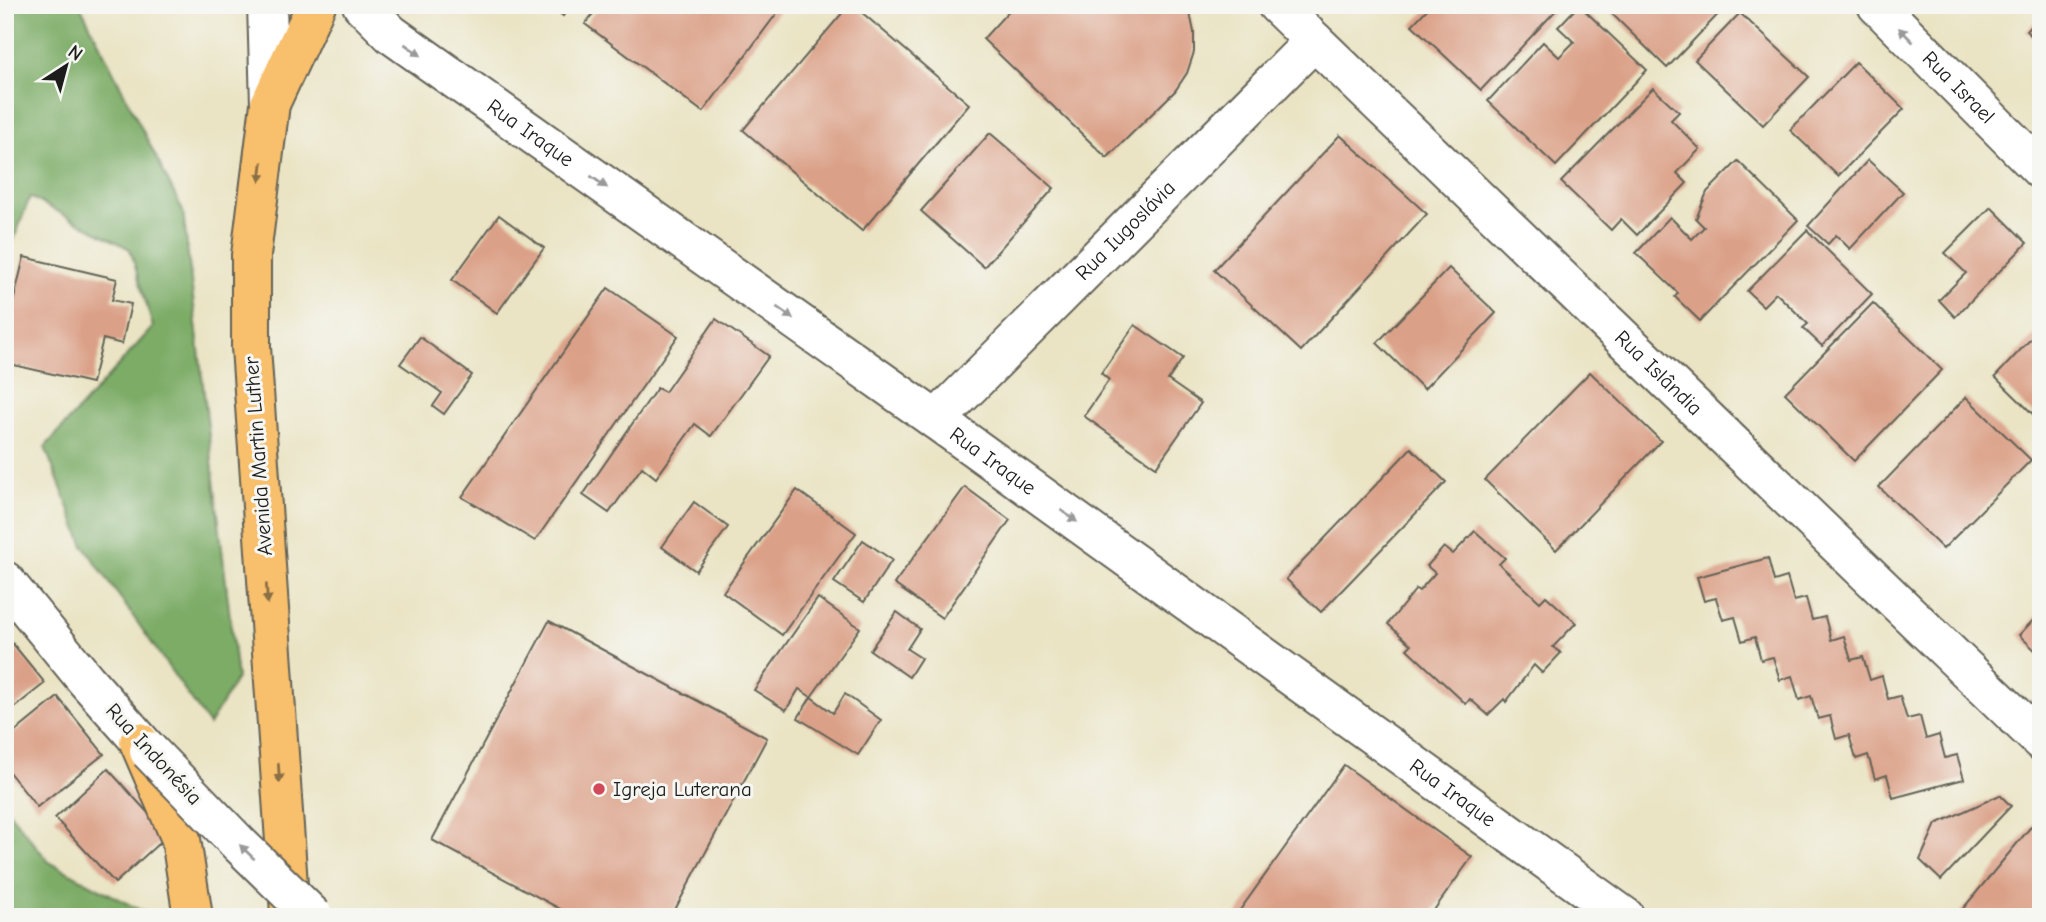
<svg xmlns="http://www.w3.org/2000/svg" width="2046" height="922" font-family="'Comic Neue',sans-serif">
<rect width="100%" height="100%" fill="#f6f6f2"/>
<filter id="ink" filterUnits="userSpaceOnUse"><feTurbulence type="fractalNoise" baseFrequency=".0143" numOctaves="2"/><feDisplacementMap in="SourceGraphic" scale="14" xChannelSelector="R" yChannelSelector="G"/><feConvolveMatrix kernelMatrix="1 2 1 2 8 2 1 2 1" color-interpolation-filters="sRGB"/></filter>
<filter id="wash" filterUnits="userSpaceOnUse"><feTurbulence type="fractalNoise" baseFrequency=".00686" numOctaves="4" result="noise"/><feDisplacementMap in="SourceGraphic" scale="28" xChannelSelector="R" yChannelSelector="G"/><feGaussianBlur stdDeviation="1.57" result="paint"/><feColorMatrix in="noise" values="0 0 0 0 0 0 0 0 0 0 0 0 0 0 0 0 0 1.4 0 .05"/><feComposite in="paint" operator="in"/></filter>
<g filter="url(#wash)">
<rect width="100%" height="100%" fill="#eae4c4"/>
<g fill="#7bac66" stroke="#4c6441" stroke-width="2">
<path d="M5 5H80L183 211 237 678 209 725 84 546 45 447 153 327 130 249 30 197 5 263Z"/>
<path d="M5 807 49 862 153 917H5Z"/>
</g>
<g id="blocks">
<g fill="#dba188">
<path d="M549 5H571L563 16Z"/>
<path d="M600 5H783L703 112 585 24Z"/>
<path d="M849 5H853L969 104 862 231 743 130Z"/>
<path d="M1014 5H1181L1190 13 1194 32V52L1187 73 1175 91 1107 158 983 39Z"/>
<path d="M1431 5H1561L1481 90 1412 25Z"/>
<path d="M1579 5 1647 70 1556 166 1488 101 1543 42 1559 57 1574 42 1558 27Z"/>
<path d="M1603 5H1727L1667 68Z"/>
<path d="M1740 13 1809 77 1763 125 1695 60Z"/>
<path d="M2041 15V44L2026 31Z"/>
<path d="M1856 62 1904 109 1838 176 1790 130Z"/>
<path d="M1653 88 1679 112 1671 120 1700 149 1677 173 1687 183 1637 235 1621 219 1611 230 1561 182Z"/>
<path d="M990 133 1054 188 984 267 921 211Z"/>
<path d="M1340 135 1427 214 1301 351 1214 270Z"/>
<path d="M1868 160 1903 192 1850 249 1836 235 1828 244 1808 226Z"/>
<path d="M1738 161 1798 220 1700 321 1675 297 1678 293 1636 253 1670 217 1692 239 1704 227 1696 219 1707 192Z"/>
<path d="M1991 207 2027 243 1955 317 1939 300 1966 273 1945 253Z"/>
<path d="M499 215 544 248 497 313 452 280Z"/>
<path d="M1807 230 1872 294 1822 346 1803 328 1808 324 1776 293 1763 306 1747 291Z"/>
<path d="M24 257 117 279 112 300 131 304 122 344 103 339 92 383 5 363V336Z"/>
<path d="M1449 268 1496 313 1424 389 1377 343Z"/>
<path d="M608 288 678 336 535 541 462 497Z"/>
<path d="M1873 303 1942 370 1854 461 1785 393Z"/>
<path d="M716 319 769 356 711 436 695 424 656 478 642 467 609 513 583 495 657 388 665 392Z"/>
<path d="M1135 325 1183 358 1168 380 1201 403 1156 467 1084 416 1109 380 1101 373Z"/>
<path d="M2041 328V422L1995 377Z"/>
<path d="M420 337 472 375 444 414 433 406 442 393 400 364Z"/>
<path d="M1590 372 1661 441 1556 550 1485 480Z"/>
<path d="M1966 397 2031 460 1943 549 1879 487Z"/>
<path d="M1411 448 1446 482 1321 612 1286 579Z"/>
<path d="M965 487 1010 520 942 618 894 584Z"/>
<path d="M797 490 856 533 782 635 723 592Z"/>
<path d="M694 502 728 527 696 571 662 547Z"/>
<path d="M1475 531 1505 558 1499 564 1540 602 1546 596 1576 623 1553 647 1561 653 1542 673 1534 665 1506 702 1504 699 1488 715 1470 699 1466 704 1407 649 1411 645 1388 624 1416 589 1419 591 1435 573 1427 566 1444 547 1453 554Z"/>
<path d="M863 540 892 560 864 602 834 582Z"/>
<path d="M1768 558 1774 581 1787 577 1794 601 1806 598 1812 620 1825 617 1831 640 1844 636 1851 660 1863 657 1870 680 1882 676 1888 699 1900 696 1907 719 1920 716 1926 739 1939 735 1945 758 1957 755 1964 779 1893 798 1887 775 1875 779 1868 755 1856 759 1849 735 1836 739 1830 716 1818 719 1811 696 1799 700 1792 676 1780 680 1773 657 1761 660 1755 637 1742 641 1735 617 1723 620 1716 598 1704 601 1697 577Z"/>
<path d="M818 598 860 628 811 697 799 689 786 710 754 690Z"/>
<path d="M897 612 920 629 907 649 921 658 909 677 870 650Z"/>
<path d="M2041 612V656L2019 635Z"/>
<path d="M549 621 767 738 671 917H575L432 840Z"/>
<path d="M5 634 45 683 5 715Z"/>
<path d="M845 694 881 720 858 755 798 718 811 697 833 713Z"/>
<path d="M58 697 104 754 37 807 5 767V740Z"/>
<path d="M1344 765 1472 857 1429 917H1235Z"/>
<path d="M108 769 168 835 115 883 55 818Z"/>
<path d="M2000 795 2011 806 1941 880 1920 860 1936 824Z"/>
<path d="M2034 823 2041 829V917H1956Z"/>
</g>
</g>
</g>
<g filter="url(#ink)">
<use href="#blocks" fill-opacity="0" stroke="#646257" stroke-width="2"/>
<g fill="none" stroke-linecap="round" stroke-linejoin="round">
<defs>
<g id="minor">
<path d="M267 5 270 104"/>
<path id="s1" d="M362 5 391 34 936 420 1625 917"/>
<path id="s2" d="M1277 5 2041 741"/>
<path id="s3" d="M1877 5 2041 170"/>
<path id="s4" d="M936 420 1314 41"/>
<path d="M5 581 86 680 149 751"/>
</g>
<g id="major">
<path d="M139 742 181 839 193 917"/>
<path d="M290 914 251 347V255L270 104 316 5"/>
</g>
</defs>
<use href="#minor" stroke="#646257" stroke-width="42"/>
<use href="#major" stroke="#646257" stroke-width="42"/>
<use href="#minor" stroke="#fff" stroke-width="38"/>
<use href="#major" stroke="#f8bf6c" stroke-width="38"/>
<defs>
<path id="minor-bridge" d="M149 751 239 844 314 917"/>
</defs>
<use href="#minor-bridge" stroke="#646257" stroke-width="42" stroke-linecap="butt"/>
<use href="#minor-bridge" stroke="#fff" stroke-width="38"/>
</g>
<defs><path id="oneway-solid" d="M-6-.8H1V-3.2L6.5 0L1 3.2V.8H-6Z" transform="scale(1.75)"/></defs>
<g fill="#999">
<use href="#oneway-solid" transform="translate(1906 35) rotate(-135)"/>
<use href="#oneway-solid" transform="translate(413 50) rotate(35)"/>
<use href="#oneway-solid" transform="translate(599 182) rotate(35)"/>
<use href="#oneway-solid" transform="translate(785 313) rotate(35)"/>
<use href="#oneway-solid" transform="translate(1069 516) rotate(36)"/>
<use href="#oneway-solid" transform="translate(247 852) rotate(-136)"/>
</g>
<g fill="#8a6e44">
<use href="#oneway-solid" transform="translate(261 172) rotate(97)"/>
<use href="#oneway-solid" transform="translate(267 594) rotate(86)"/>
<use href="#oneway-solid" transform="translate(279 773) rotate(86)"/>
</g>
</g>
<circle fill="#d1495b" stroke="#f6f6f2" stroke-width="2.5" cx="599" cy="789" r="7"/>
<g text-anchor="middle" stroke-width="6" stroke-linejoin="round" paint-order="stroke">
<g font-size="21" fill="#1c1c1c" stroke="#f6f6f2">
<text dy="7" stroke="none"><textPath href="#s3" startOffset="116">Rua Israel</textPath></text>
<text dy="7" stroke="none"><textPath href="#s1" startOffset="212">Rua Iraque</textPath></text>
<text dy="7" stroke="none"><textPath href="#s4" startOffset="268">Rua Iugoslávia</textPath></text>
<text dy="7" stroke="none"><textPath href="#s2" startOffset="530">Rua Islândia</textPath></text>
<text transform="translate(258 456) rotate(-94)" y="7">Avenida Martin Luther</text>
<text dy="7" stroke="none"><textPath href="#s1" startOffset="779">Rua Iraque</textPath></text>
<text transform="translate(154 754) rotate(47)" y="7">Rua Indonésia</text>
<text dy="7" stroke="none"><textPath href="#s1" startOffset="1346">Rua Iraque</textPath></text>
</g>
<g font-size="21" fill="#1c1c1c" stroke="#f6f6f2" text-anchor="start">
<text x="613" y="796">Igreja Luterana</text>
</g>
</g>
<rect width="2046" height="922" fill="none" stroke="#f6f6f2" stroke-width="28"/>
<g transform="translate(66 66) rotate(36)" stroke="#f6f6f2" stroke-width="5" paint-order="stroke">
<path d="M0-5L12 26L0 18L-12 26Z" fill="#1c1c1c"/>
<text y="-10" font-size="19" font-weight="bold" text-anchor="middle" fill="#1c1c1c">N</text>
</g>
</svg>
